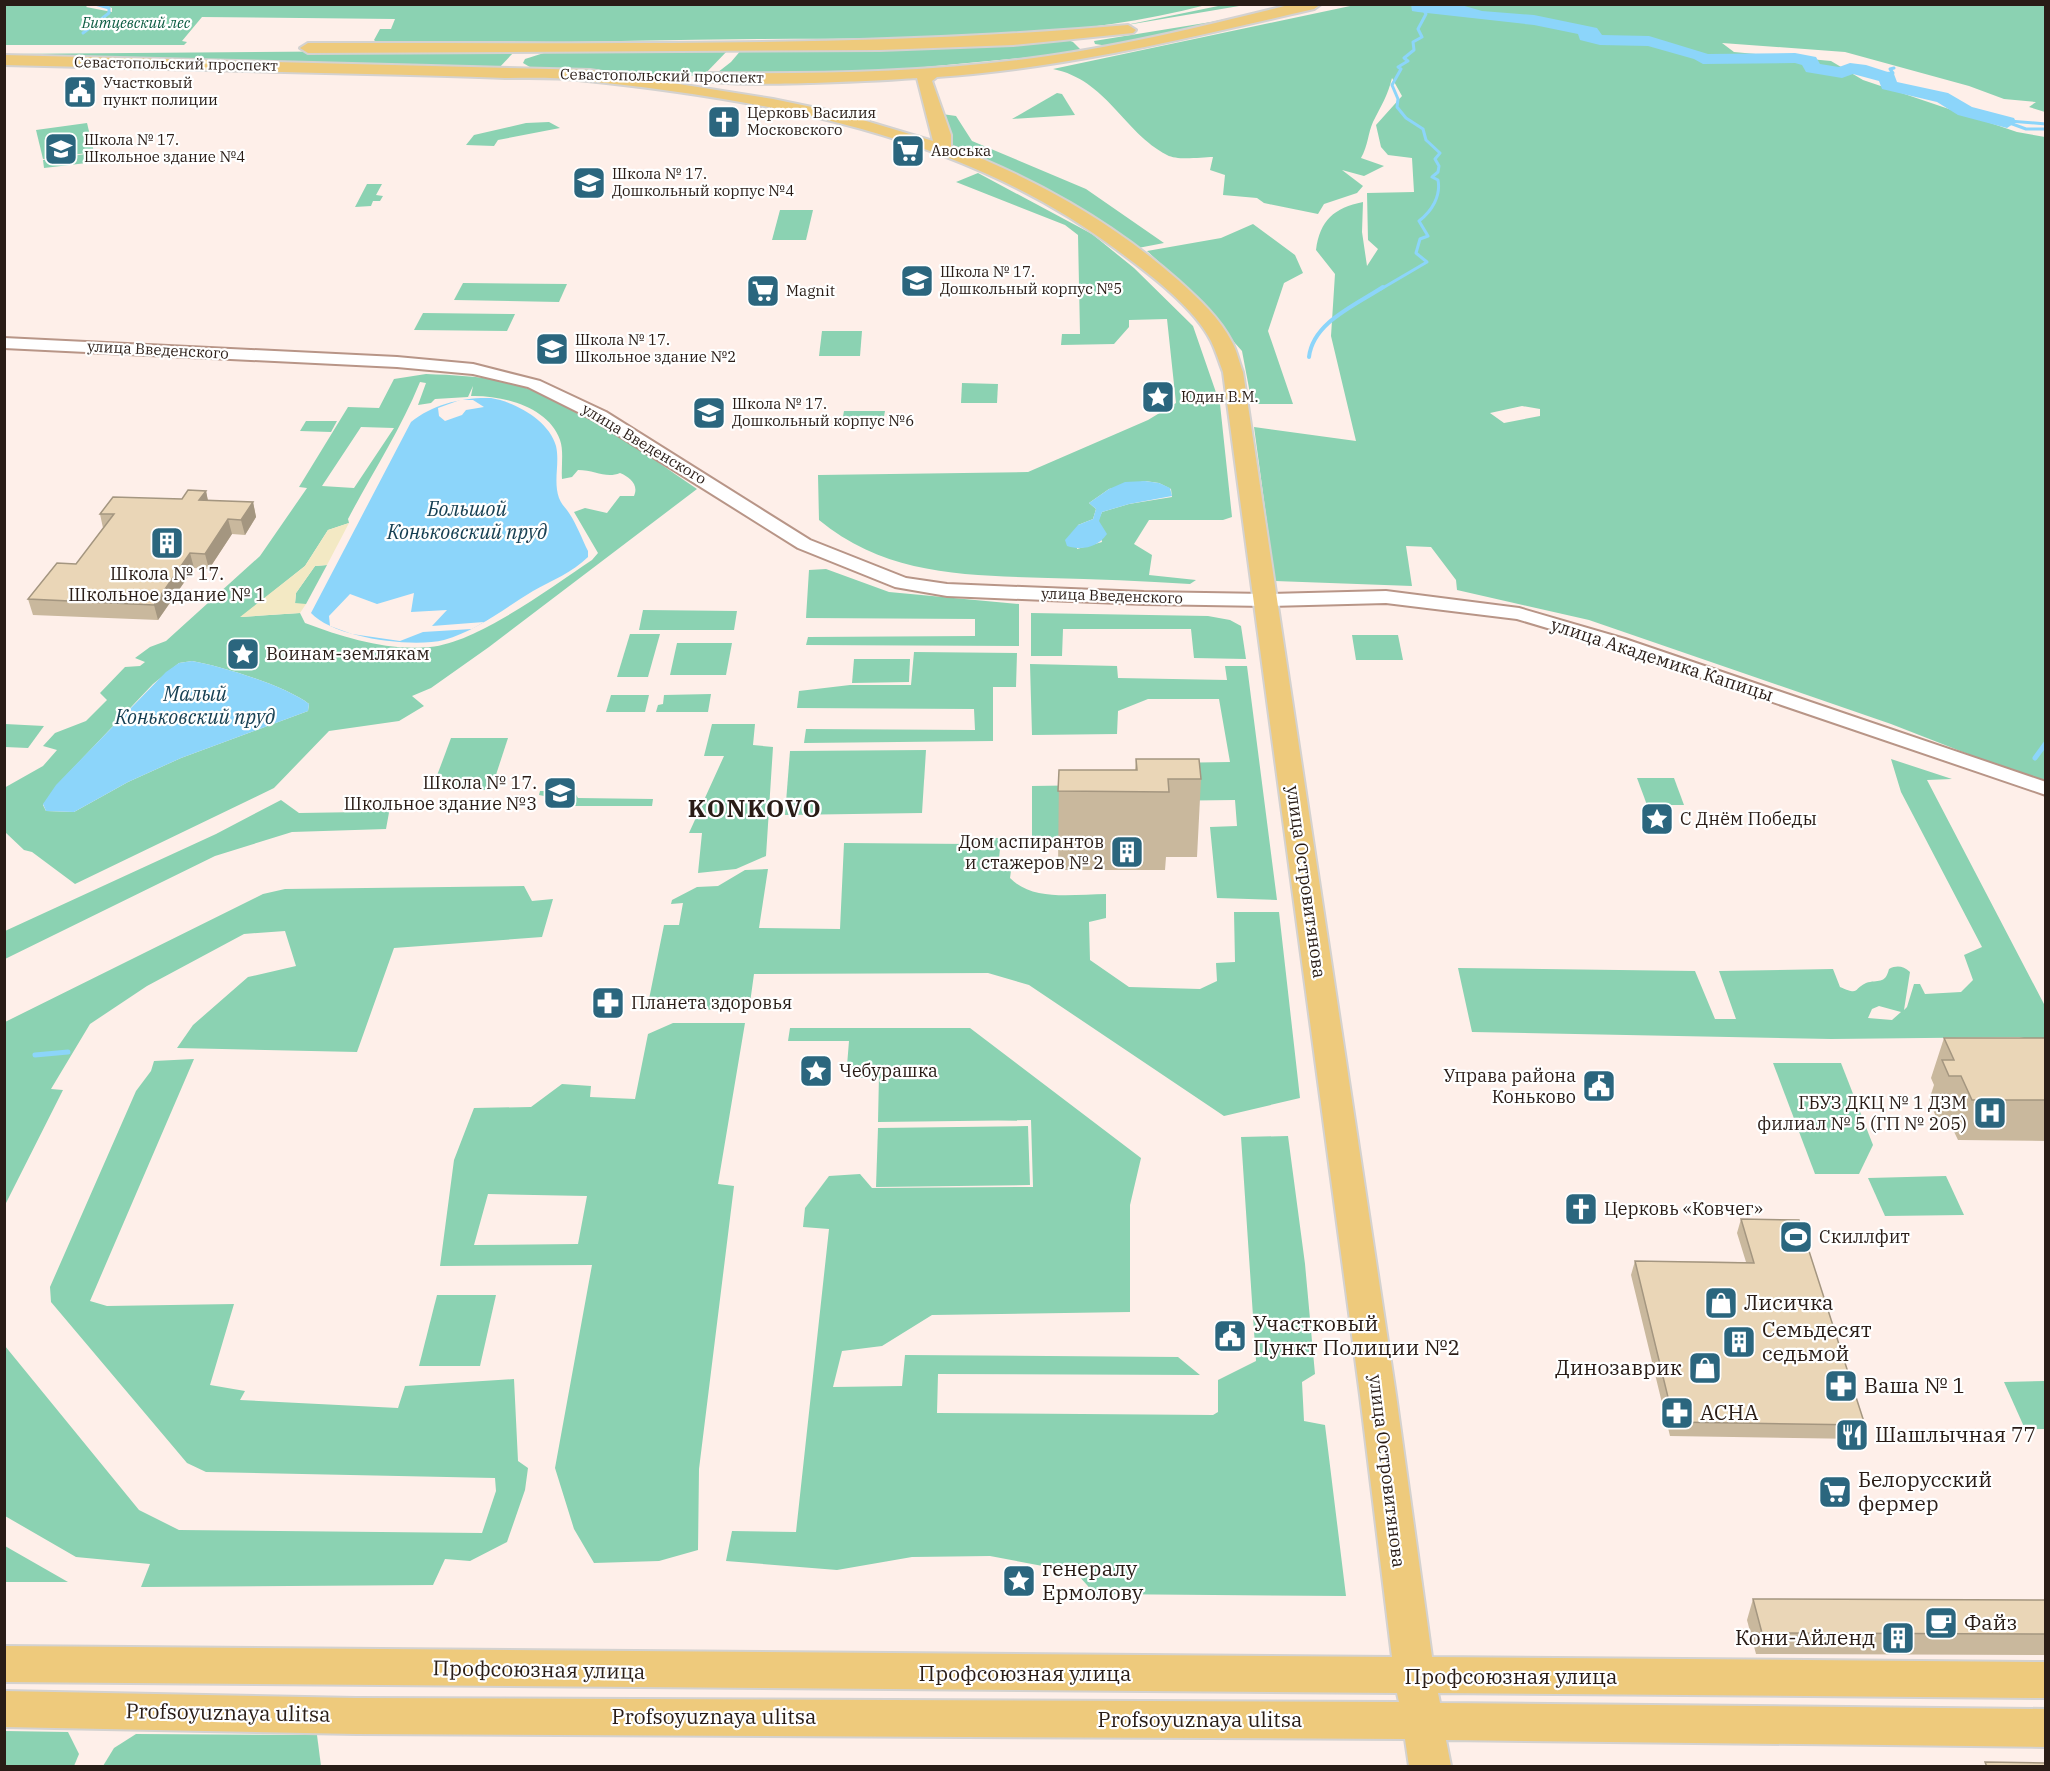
<svg xmlns="http://www.w3.org/2000/svg" width="2050" height="1771" font-family="'IBM Plex Serif',serif">
<rect width="100%" height="100%" fill="#feefe9"/>
<g fill="#8bd2b2" fill-rule="evenodd">
<path d="M4 5H88L86 7 112 12V8L104 5H1206C1061 43 907 38 758 39 631 40 504 45 376 42L374 40 380 29H391L395 19 202 17 182 41 187 42 184 45H5Z"/>
<path d="M1223 5H1245L1121 26Z"/>
<path d="M1355 5H2045V112L2029 107 2036 102 2004 99 1969 86 1845 52 1722 43 1734 52 1831 61 1863 80 2017 132 2045 137V784L1891 724 1589 620 1457 590 1456 580 1431 547 1406 546 1412 586 1275 581 1254 427 1356 441 1331 336 1335 274 1316 250C1320 220 1334 208 1363 202L1362 232 1367 266 1378 249 1368 240 1367 193 1414 192 1412 158 1388 155 1381 147 1376 125 1402 96 1392 78C1388 95 1381 106 1373 122 1368 133 1368 146 1361 158L1384 166 1364 176 1342 170 1363 186 1357 193 1324 204 1318 214 1264 203 1257 198 1223 195 1225 175 1210 170 1213 157C1201 157 1178 161 1167 155 1123 132 1107 80 1053 69ZM1522 406 1540 409V416L1504 423 1490 413Z"/>
<path d="M1278 8 1281 9 1115 47 1095 44 1094 41 1211 22Z"/>
<path d="M1063 38 1073 42 1081 50 1075 53 861 73 713 76 731 62 742 49Z"/>
<path d="M730 48 703 76 535 70 523 63 525 59 547 52Z"/>
<path d="M510 50 513 53 498 69 5 58V54Z"/>
<path d="M1057 93 1062 94 1075 115 1012 119Z"/>
<path d="M942 114 956 116 972 141 1086 189 1164 243 1138 248 1070 202 950 147Z"/>
<path d="M549 122 560 128 498 140 494 146 466 145 474 135 526 123Z"/>
<path d="M87 123 94 152 43 159 36 130Z"/>
<path d="M93 153 95 162 44 168 43 160Z"/>
<path d="M978 173 1092 234 1134 268 1193 326 1220 404 1232 517 1223 520H1149L1134 544 1152 555 1149 575 1196 580 1190 584C1143 581 1096 579 1048 578 965 575 887 576 819 520L818 475 1028 472 1148 420 1176 403 1167 319 1129 320V327L1114 344 1061 345 1062 334H1080L1078 235 1065 225 956 182ZM1145 481 1159 483 1171 489 1172 497 1129 504 1102 512 1098 521 1102 542 1077 549 1078 525 1093 519 1096 509 1089 503 1109 489Z"/>
<path d="M367 184H382L376 195 383 196 380 201H373L371 206 355 207Z"/>
<path d="M780 210H813L806 240H772Z"/>
<path d="M1253 224 1295 255 1303 273 1284 283 1268 331 1293 404H1252L1242 351 1180 281 1147 251 1221 238Z"/>
<path d="M463 283 567 284 559 302 454 300Z"/>
<path d="M423 313 515 314 507 331 414 330Z"/>
<path d="M822 331H862L860 356H819Z"/>
<path d="M426 374C453 375 479 376 504 382 576 398 638 449 697 489L489 647 431 688 412 696 424 706 399 721 329 731 274 788 75 884 32 852 24 850 5 832 4 788 43 766 57 750 43 746 55 733 86 721 107 700 100 693 125 667 140 666 145 662 135 658 150 647 166 641 260 556 307 488 299 487 348 407 379 408 394 379ZM420 382 426 383 418 405 431 403 435 399 468 397 473 386 471 396C502 395 549 407 560 440 564 451 561 467 562 479L572 477 578 470C595 470 606 479 620 473 630 477 639 485 634 496H620L607 513 585 508 574 512 598 553 592 560C551 587 479 642 430 647 387 651 345 638 305 623L300 613 241 617 305 566 328 530 349 523 348 519C372 473 400 431 420 382ZM361 427 394 428 354 488 322 486ZM192 661C221 666 286 686 309 704L308 711 181 758 128 782 74 812 46 811 43 805 57 785 153 684 179 663Z"/>
<path d="M962 383 998 384 997 403H961Z"/>
<path d="M844 411H885L883 422H842Z"/>
<path d="M306 421H337L331 432 300 431Z"/>
<path d="M327 565 306 604H295L296 593 315 566Z"/>
<path d="M826 569 889 592 1019 604V646L806 645 808 637 975 636V619L806 618 809 570Z"/>
<path d="M643 610 737 611 734 630H639Z"/>
<path d="M1031 613 1208 616 1230 620 1241 626 1246 659 1194 658 1191 629H1063L1062 656H1031Z"/>
<path d="M630 634H660L648 677H617Z"/>
<path d="M1352 635H1398L1403 660H1356Z"/>
<path d="M677 643H732L726 675H670Z"/>
<path d="M914 652 1017 653 1016 687H993V741L804 743 806 729 975 730 974 709 797 708 799 691 850 685H911Z"/>
<path d="M854 659H910L909 682 852 683Z"/>
<path d="M1030 664 1117 666 1118 678 1227 680 1225 666H1247L1277 900 1217 898 1210 827 1237 826 1235 800 1153 801 1111 843 1032 845V786L1166 784 1167 763 1230 762 1219 699H1148L1118 711 1117 734 1032 735Z"/>
<path d="M711 694 708 712H656L658 705 663 704 664 695Z"/>
<path d="M611 695H649L645 712H606Z"/>
<path d="M5 724 44 726 28 748 5 747Z"/>
<path d="M712 724H755L753 745 773 747 766 856 736 869 698 873 702 833H689L724 756H704Z"/>
<path d="M451 738H508L491 790 432 789Z"/>
<path d="M926 750 922 813 785 815 790 751Z"/>
<path d="M1891 759 1952 779 1927 780 2045 1006V1042L2019 1037 1831 1039 1472 1032 1458 968 1695 971 1715 1019H1736L1719 971 1833 969 1840 987C1860 996 1853 989 1866 983 1878 979 1885 985 1889 969 1897 965 1903 966 1910 972L1904 1010 1907 1007 1914 984H1920L1925 994 1961 992 1973 980 1964 955 1982 947 1901 792ZM1879 1006 1901 1012 1892 1020 1868 1018 1872 1009Z"/>
<path d="M1637 778H1674L1684 805H1647Z"/>
<path d="M540 791H574L578 798 653 799 652 806H564L559 799 539 795Z"/>
<path d="M281 800 299 813 362 812 385 803 390 807 386 829 292 832 215 856 5 959V931L216 834Z"/>
<path d="M972 838H1001L999 859 1012 863 1010 878C1033 902 1075 894 1106 894V918L1089 922 1090 960 1129 987 1200 989 1217 981 1216 963 1235 962 1234 912H1279L1300 1098 1224 1116 1029 985 988 973 754 974 749 1010 647 1009 664 925H679L683 903 671 904 672 900 697 887 718 886 745 870 768 869 759 928 840 929 844 843 970 844Z"/>
<path d="M524 886 532 901 553 899 542 937 394 948 357 1052 177 1048 193 1025 248 977 296 966 285 931 244 934 147 986 90 1024 51 1089 63 1090 5 1205V1022L263 894 285 889Z"/>
<path d="M673 1023H745L718 1184 734 1186 699 1469 698 1550 659 1561 594 1563 574 1529 555 1468 592 1265 440 1266 454 1160 474 1108 531 1107 562 1084 591 1086 590 1097 635 1099 648 1034ZM488 1194 587 1196 578 1244 474 1245Z"/>
<path d="M790 1028H970L1141 1158 1130 1205V1312L932 1315 882 1346 842 1351 833 1387 902 1386 905 1355 1178 1357 1200 1375 938 1374 937 1413 1213 1415 1218 1412V1380L1256 1361 1241 1137 1288 1136 1305 1264 1315 1374 1302 1382 1304 1421 1325 1425 1346 1596 1095 1594 1070 1566 1048 1567 990 1556 912 1557 837 1570 726 1561 732 1531 796 1532 829 1229 803 1227 805 1208 829 1176 860 1174 872 1188 1033 1187 1031 1120 878 1122 879 1074 867 1078H846L849 1041H788Z"/>
<path d="M194 1059 90 1301 107 1306 234 1304 210 1385 245 1391 240 1400 398 1408 405 1386 514 1379 518 1461 528 1468 525 1490 507 1542 470 1561 445 1559 433 1585 141 1587 150 1564 76 1557 5 1516V1346L139 1510 179 1530 482 1533 496 1491 495 1478 206 1472 187 1463 51 1302 50 1287 136 1091 151 1071 154 1061Z"/>
<path d="M1773 1063H1841L1873 1145 1859 1174H1815Z"/>
<path d="M1028 1126 1030 1185 876 1187 878 1128Z"/>
<path d="M1946 1176 1964 1215 1885 1216 1868 1178Z"/>
<path d="M437 1295H496L480 1366H419Z"/>
<path d="M2045 1381V1429H2025L2004 1382Z"/>
<path d="M4 1546H5L68 1582H5Z"/>
<path d="M5 1731 68 1732 79 1754 74 1766H5Z"/>
<path d="M136 1734 317 1735 321 1766H103L114 1748Z"/>
</g>
<path fill="#f3e9c4" d="M349 523 327 565 315 566 296 593 295 603 306 604 300 613 240 617 305 566 328 530Z"/>
<g fill="#8cd5fa">
<path d="M491 398C515 402 549 420 556 446 560 463 553 481 559 498 561 504 566 508 569 513 577 525 582 539 588 551V557C573 572 551 581 533 591 505 608 476 631 444 640 412 648 334 638 311 613L411 422C433 404 463 397 491 398Z"/>
<path d="M1145 481 1159 483 1170 488 1172 496 1129 504 1102 512 1099 521 1107 534C1098 547 1083 551 1067 546L1065 540 1078 525 1093 519 1096 509 1089 503 1109 489 1125 482Z"/>
<path d="M192 661C221 666 286 686 309 704L308 711 181 758 128 782 74 812 46 811 43 804 56 785 166 672 179 663Z"/>
</g>
<g fill="#feefe9">
<path d="M460 400H473L484 407 466 410 462 415 445 421 439 416 438 408Z"/>
<path d="M414 593 411 612 447 610 432 626 484 622 472 629 423 632 400 641 352 634 330 626 329 616 350 594 377 604Z"/>
</g>
<g fill="none" stroke-linecap="round" stroke-linejoin="round">
<g stroke="#8cd5fa" stroke-width="3">
<path d="M92 26 103 29"/>
<path d="M83 33 109 13V8L95 4"/>
<path d="M1878 74 1893 73 1890 69 1894 68"/>
<path d="M2009 121 2046 124"/>
<path d="M2007 122 2026 129H2046"/>
<path d="M1381 289 1427 262 1416 253 1420 239 1428 236 1419 221C1432 211 1441 196 1438 180L1432 177 1438 172 1439 166 1435 159 1440 153 1426 140 1423 129 1406 118 1397 107 1398 99 1392 85 1401 69 1398 67 1408 61 1404 58 1414 50 1413 42 1422 37 1418 29 1426 14 1423 9"/>
</g>
<path stroke="#8cd5fa" stroke-width="4" d="M1309 357C1313 322 1356 305 1383 287"/>
<g stroke="#8cd5fa" stroke-width="5">
<path d="M2035 758 2046 743"/>
<path d="M35 1055 68 1052"/>
</g>
<path fill="#8cd5fa" fill-rule="evenodd" d="M1411 4 1461 5 1482 11 1534 15 1597 28 1602 35 1649 36 1708 54 1795 53 1816 57 1820 64 1839 67 1850 63 1866 65 1894 74 1897 82 1948 93 1972 107 2014 118 2016 122 2007 128 1958 115 1937 102 1882 89 1879 81 1853 74 1842 78 1806 72 1802 65 1795 63 1703 64 1694 59 1648 46 1600 45 1580 40 1578 34 1534 25 1418 12 1412 11Z"/>
<defs>
<path id="minor" d="M4 338 397 357 473 364 540 381 606 412 810 540 906 578 947 584 1144 592 1266 594 1386 591 1519 608 1625 639 2046 782V795L1611 647 1517 619 1386 603 1266 606 1144 604 947 596 895 587 798 548 594 420 528 387 473 374 397 367 4 348Z"/>
<g id="major">
<path d="M1293 4H1321L1314 9C1189 38 1066 68 937 77L932 81 951 135V146C1035 179 1110 220 1178 280 1198 298 1220 318 1232 342 1237 351 1239 362 1243 372L1396 1395 1432 1657 2046 1662V1698L1438 1693 1440 1703 2046 1709V1747L1446 1740 1451 1766H1409L1405 1739 356 1734 4 1727V1691L356 1698 1399 1702 1397 1693 4 1682V1646L1392 1657 1360 1395 1223 372C1219 362 1216 351 1211 341 1194 307 1148 273 1117 250 963 134 765 99 578 80 554 77 529 78 505 78 459 76 413 75 367 74 246 71 125 68 4 65V55L590 70 773 99 836 112 933 141 917 78C890 80 709 90 700 78L708 73C822 74 935 72 1048 56 1131 44 1212 24 1293 4Z"/>
<path d="M1128 25 1136 30 1133 33 1013 45 880 50 308 53 300 48 308 43C581 42 856 49 1128 25Z"/>
</g>
</defs>
<use href="#minor" stroke="#b89587" stroke-width="4"/>
<use href="#major" stroke="#d4d2d0" stroke-width="4"/>
<use href="#minor" fill="#fff" fill-rule="evenodd"/>
<use href="#major" fill="#eeca7c" fill-rule="evenodd"/>
</g>
<g fill="#c9b89d">
<path d="M206 491 208 501 253 502 256 517 245 535 232 534 209 569 194 568 158 620 33 615 28 599 76 564 103 528 100 514 182 499Z"/>
<path d="M1136 759 1201 779 1197 857H1166L1165 870H1058L1059 770H1135Z"/>
<path d="M1944 1038H2046V1141L1958 1140 1947 1117H1936L1929 1100 1934 1085 1931 1078Z"/>
<path d="M1741 1219 1865 1425 1861 1439 1670 1436 1631 1275 1635 1261 1746 1262 1737 1233Z"/>
<path d="M1753 1599 2046 1600V1655L1756 1654 1747 1620Z"/>
</g>
<g fill="#a49680">
<path d="M206 491 209 506 199 500Z"/>
<path d="M253 502 256 517 245 535 241 520Z"/>
<path d="M228 519 232 534 209 569 205 554Z"/>
<path d="M190 553 194 568 158 620 154 605Z"/>
</g>
<g fill="#ead6b7" stroke="#a49680" stroke-width="1.5">
<path d="M188 490 206 491 199 500 253 502 241 520 228 519 205 554 190 553 154 605 28 599 57 563 76 564 114 514H100L113 497 182 499Z"/>
<path d="M1136 759H1199L1201 779H1168L1169 792 1058 791 1059 770H1137Z"/>
<path d="M1944 1038H2046V1100H1972L1961 1076H1949L1942 1060H1954Z"/>
<path d="M1741 1219 1799 1220 1865 1425 1674 1422 1635 1261 1754 1263Z"/>
<path d="M1753 1599 2046 1600V1634L1762 1633Z"/>
<path d="M1985 1762 2046 1763V1767H1987Z"/>
</g>
<defs>
<symbol id="civic-square" viewBox="-11 -11 22 22"><rect x="-9" y="-9" width="18" height="18" rx="4" fill="#2b667e" stroke="#fff"/><path d="M-.6-6.5H3V-4.5H.6V-3L4-1V1h2V6H-6V1h2V-1L-.6-3ZM-1.2 2.5V6h2.4V2.5Z" fill="#fff"/></symbol>
<symbol id="church-square" viewBox="-11 -11 22 22"><rect x="-9" y="-9" width="18" height="18" rx="4" fill="#2b667e" stroke="#fff"/><path d="M-1.2-6h2.4v3.5h3.3v2.4h-3.3V6h-2.4V-.1h-3.3v-2.4h3.3Z" fill="#fff"/></symbol>
<symbol id="school-square" viewBox="-11 -11 22 22"><rect x="-9" y="-9" width="18" height="18" rx="4" fill="#2b667e" stroke="#fff"/><path d="M0-5L7-2L0 1L-7-2ZM-4 1L0 2.5L4 1V4Q0 6-4 4Z" fill="#fff"/></symbol>
<symbol id="supermarket-square" viewBox="-11 -11 22 22"><rect x="-9" y="-9" width="18" height="18" rx="4" fill="#2b667e" stroke="#fff"/><path d="M-6-5.5h2.5l.6 2H6L4.5 2H-2.5L-4.4-4H-6ZM-1.5 3.2a1.3 1.3 0 1 0 .1 0ZM3 3.2a1.3 1.3 0 1 0 .1 0Z" fill="#fff"/></symbol>
<symbol id="sight-square" viewBox="-11 -11 22 22"><rect x="-9" y="-9" width="18" height="18" rx="4" fill="#2b667e" stroke="#fff"/><path d="M0-6L1.8-2.2L6-1.7L2.9 1.2L3.7 5.4L0 3.3L-3.7 5.4L-2.9 1.2L-6-1.7L-1.8-2.2Z" fill="#fff"/></symbol>
<symbol id="building-square" viewBox="-11 -11 22 22"><rect x="-9" y="-9" width="18" height="18" rx="4" fill="#2b667e" stroke="#fff"/><path d="M-4-6H4V6H1V3H-1V6H-4ZM-2.5-4.3h1.7v1.8h-1.7ZM.8-4.3h1.7v1.8H.8ZM-2.5-1h1.7V.8h-1.7ZM.8-1h1.7V.8H.8Z" fill="#fff"/></symbol>
<symbol id="pharmacy-square" viewBox="-11 -11 22 22"><rect x="-9" y="-9" width="18" height="18" rx="4" fill="#2b667e" stroke="#fff"/><path d="M-2-6h4v4h4v4h-4v4h-4v-4h-4v-4h4Z" fill="#fff"/></symbol>
<symbol id="hospital-square" viewBox="-11 -11 22 22"><rect x="-9" y="-9" width="18" height="18" rx="4" fill="#2b667e" stroke="#fff"/><path d="M-5-5h3v3.5h4V-5h3V5h-3V1.5h-4V5h-3Z" fill="#fff"/></symbol>
<symbol id="stadium-square" viewBox="-11 -11 22 22"><rect x="-9" y="-9" width="18" height="18" rx="4" fill="#2b667e" stroke="#fff"/><path d="M0-5a6.5 5 0 1 0 0 10a6.5 5 0 1 0 0-10ZM-3.5-1.8h7v3.6h-7Z" fill="#fff"/></symbol>
<symbol id="shop-square" viewBox="-11 -11 22 22"><rect x="-9" y="-9" width="18" height="18" rx="4" fill="#2b667e" stroke="#fff"/><path d="M-5-2.5h2.3a2.7 3.5 0 0 1 5.4 0H5L5.5 6h-11ZM-1.5-2.5h3a1.5 2.3 0 0 0-3 0Z" fill="#fff"/></symbol>
<symbol id="restaurant-square" viewBox="-11 -11 22 22"><rect x="-9" y="-9" width="18" height="18" rx="4" fill="#2b667e" stroke="#fff"/><path d="M-5-6h1v4h1v-4h1v4h1v-4h1v5L-1.5 .5V6h-2V.5L-5-1ZM5-6V6H3V1.5H1.5Q1.5-4 5-6Z" fill="#fff"/></symbol>
<symbol id="cafe-square" viewBox="-11 -11 22 22"><rect x="-9" y="-9" width="18" height="18" rx="4" fill="#2b667e" stroke="#fff"/><path d="M-5.5-4.5H6V0H3Q3 3.5 0 3.5H-2.5Q-5.5 3.5-5.5 0ZM3-3.2v2h1.7v-2ZM-6 4.5H4V6H-6Z" fill="#fff"/></symbol>
</defs>
<g fill-rule="evenodd">
<use href="#civic-square" x="61" y="73" width="38" height="38"/>
<use href="#church-square" x="705" y="103" width="38" height="38"/>
<use href="#school-square" x="42" y="130" width="38" height="38"/>
<use href="#supermarket-square" x="889" y="132" width="38" height="38"/>
<use href="#school-square" x="570" y="164" width="38" height="38"/>
<use href="#school-square" x="898" y="262" width="38" height="38"/>
<use href="#supermarket-square" x="744" y="272" width="38" height="38"/>
<use href="#school-square" x="533" y="330" width="38" height="38"/>
<use href="#sight-square" x="1139" y="378" width="38" height="38"/>
<use href="#school-square" x="690" y="394" width="38" height="38"/>
<use href="#building-square" x="148" y="524" width="38" height="38"/>
<use href="#sight-square" x="224" y="635" width="38" height="38"/>
<use href="#school-square" x="541" y="774" width="38" height="38"/>
<use href="#sight-square" x="1638" y="800" width="38" height="38"/>
<use href="#building-square" x="1108" y="833" width="38" height="38"/>
<use href="#pharmacy-square" x="589" y="984" width="38" height="38"/>
<use href="#sight-square" x="797" y="1052" width="38" height="38"/>
<use href="#civic-square" x="1580" y="1067" width="38" height="38"/>
<use href="#hospital-square" x="1971" y="1094" width="38" height="38"/>
<use href="#church-square" x="1562" y="1190" width="38" height="38"/>
<use href="#stadium-square" x="1777" y="1218" width="38" height="38"/>
<use href="#shop-square" x="1702" y="1284" width="38" height="38"/>
<use href="#civic-square" x="1211" y="1317" width="38" height="38"/>
<use href="#building-square" x="1720" y="1323" width="38" height="38"/>
<use href="#shop-square" x="1686" y="1349" width="38" height="38"/>
<use href="#pharmacy-square" x="1822" y="1367" width="38" height="38"/>
<use href="#pharmacy-square" x="1658" y="1394" width="38" height="38"/>
<use href="#restaurant-square" x="1833" y="1416" width="38" height="38"/>
<use href="#supermarket-square" x="1816" y="1473" width="38" height="38"/>
<use href="#sight-square" x="1000" y="1562" width="38" height="38"/>
<use href="#cafe-square" x="1922" y="1604" width="38" height="38"/>
<use href="#building-square" x="1879" y="1619" width="38" height="38"/>
</g>
<g text-anchor="middle" stroke-width="4.5" stroke-linejoin="round" paint-order="stroke">
<g font-size="15" font-style="italic" fill="#0c5c42" stroke="#fff">
<text x="136" y="28">Битцевский лес</text>
</g>
<g font-size="15" fill="#291c16" stroke="#fff">
<text transform="translate(176 64) rotate(1)" y="5">Севастопольский проспект</text>
<text transform="translate(662 76) rotate(1)" y="5">Севастопольский проспект</text>
<text transform="translate(158 350) rotate(3)" y="5">улица Введенского</text>
<text transform="translate(644 444) rotate(31)" y="5">улица Введенского</text>
<text transform="translate(1112 596) rotate(2)" y="5">улица Введенского</text>
</g>
<g font-size="15" fill="#291c16" stroke="#fff" text-anchor="start">
<text x="103" y="88">Участковый<tspan x="103" dy="17">пункт полиции</tspan></text>
<text x="747" y="118">Церковь Василия<tspan x="747" dy="17">Московского</tspan></text>
<text x="84" y="145">Школа № 17.<tspan x="84" dy="17">Школьное здание №4</tspan></text>
<text x="931" y="156">Авоська</text>
<text x="612" y="179">Школа № 17.<tspan x="612" dy="17">Дошкольный корпус №4</tspan></text>
<text x="940" y="277">Школа № 17.<tspan x="940" dy="17">Дошкольный корпус №5</tspan></text>
<text x="786" y="296">Magnit</text>
<text x="575" y="345">Школа № 17.<tspan x="575" dy="17">Школьное здание №2</tspan></text>
<text x="1181" y="402">Юдин В.М.</text>
<text x="732" y="409">Школа № 17.<tspan x="732" dy="17">Дошкольный корпус №6</tspan></text>
</g>
<g font-size="18" fill="#291c16" stroke="#fff" text-anchor="start">
<text x="167" y="580" text-anchor="middle">Школа № 17.<tspan x="167" dy="21">Школьное здание № 1</tspan></text>
<text x="266" y="660">Воинам-землякам</text>
<text x="537" y="789" text-anchor="end">Школа № 17.<tspan x="537" dy="21">Школьное здание №3</tspan></text>
<text x="1680" y="825">С Днём Победы</text>
<text x="1104" y="848" text-anchor="end">Дом аспирантов<tspan x="1104" dy="21">и стажеров № 2</tspan></text>
<text x="631" y="1009">Планета здоровья</text>
<text x="839" y="1077">Чебурашка</text>
<text x="1576" y="1082" text-anchor="end">Управа района<tspan x="1576" dy="21">Коньково</tspan></text>
<text x="1967" y="1109" text-anchor="end">ГБУЗ ДКЦ № 1 ДЗМ<tspan x="1967" dy="21">филиал № 5 (ГП № 205)</tspan></text>
<text x="1604" y="1215">Церковь «Ковчег»</text>
<text x="1819" y="1243">Скиллфит</text>
</g>
<g font-size="18" fill="#291c16" stroke="#fff">
<text transform="translate(1662 660) rotate(18)" y="6">улица Академика Капицы</text>
<text transform="translate(1306 882) rotate(82)" y="6">улица Островитянова</text>
<text transform="translate(1387 1471) rotate(83)" y="6">улица Островитянова</text>
</g>
<g font-size="20" font-style="italic" fill="#174053" stroke="#fff">
<text x="467" y="516">Большой<tspan x="467" dy="23">Коньковский пруд</tspan></text>
<text x="195" y="701">Малый<tspan x="195" dy="23">Коньковский пруд</tspan></text>
</g>
<g font-size="21" fill="#291c16" stroke="#fff" text-anchor="start">
<text x="1744" y="1310">Лисичка</text>
<text x="1253" y="1331">Участковый<tspan x="1253" dy="24">Пункт Полиции №2</tspan></text>
<text x="1762" y="1337">Семьдесят<tspan x="1762" dy="24">седьмой</tspan></text>
<text x="1682" y="1375" text-anchor="end">Динозаврик</text>
<text x="1864" y="1393">Ваша № 1</text>
<text x="1700" y="1420">АСНА</text>
<text x="1875" y="1442">Шашлычная 77</text>
<text x="1858" y="1487">Белорусский<tspan x="1858" dy="24">фермер</tspan></text>
<text x="1042" y="1576">генералу<tspan x="1042" dy="24">Ермолову</tspan></text>
<text x="1964" y="1630">Файз</text>
<text x="1875" y="1645" text-anchor="end">Кони-Айленд</text>
</g>
<g font-size="21" fill="#291c16" stroke="#fff">
<text transform="translate(539 1670) rotate(1)" y="7">Профсоюзная улица</text>
<text x="1025" y="1681">Профсоюзная улица</text>
<text x="1511" y="1684">Профсоюзная улица</text>
<text transform="translate(228 1713) rotate(1)" y="7">Profsoyuznaya ulitsa</text>
<text x="714" y="1724">Profsoyuznaya ulitsa</text>
<text x="1200" y="1727">Profsoyuznaya ulitsa</text>
</g>
<g font-size="24" font-weight="bold" letter-spacing="1.5" fill="#291c16" stroke="#fff">
<text x="755" y="817">KONKOVO</text>
</g>
</g>
<rect width="2050" height="1771" fill="none" stroke="#291c16" stroke-width="12"/>
</svg>
